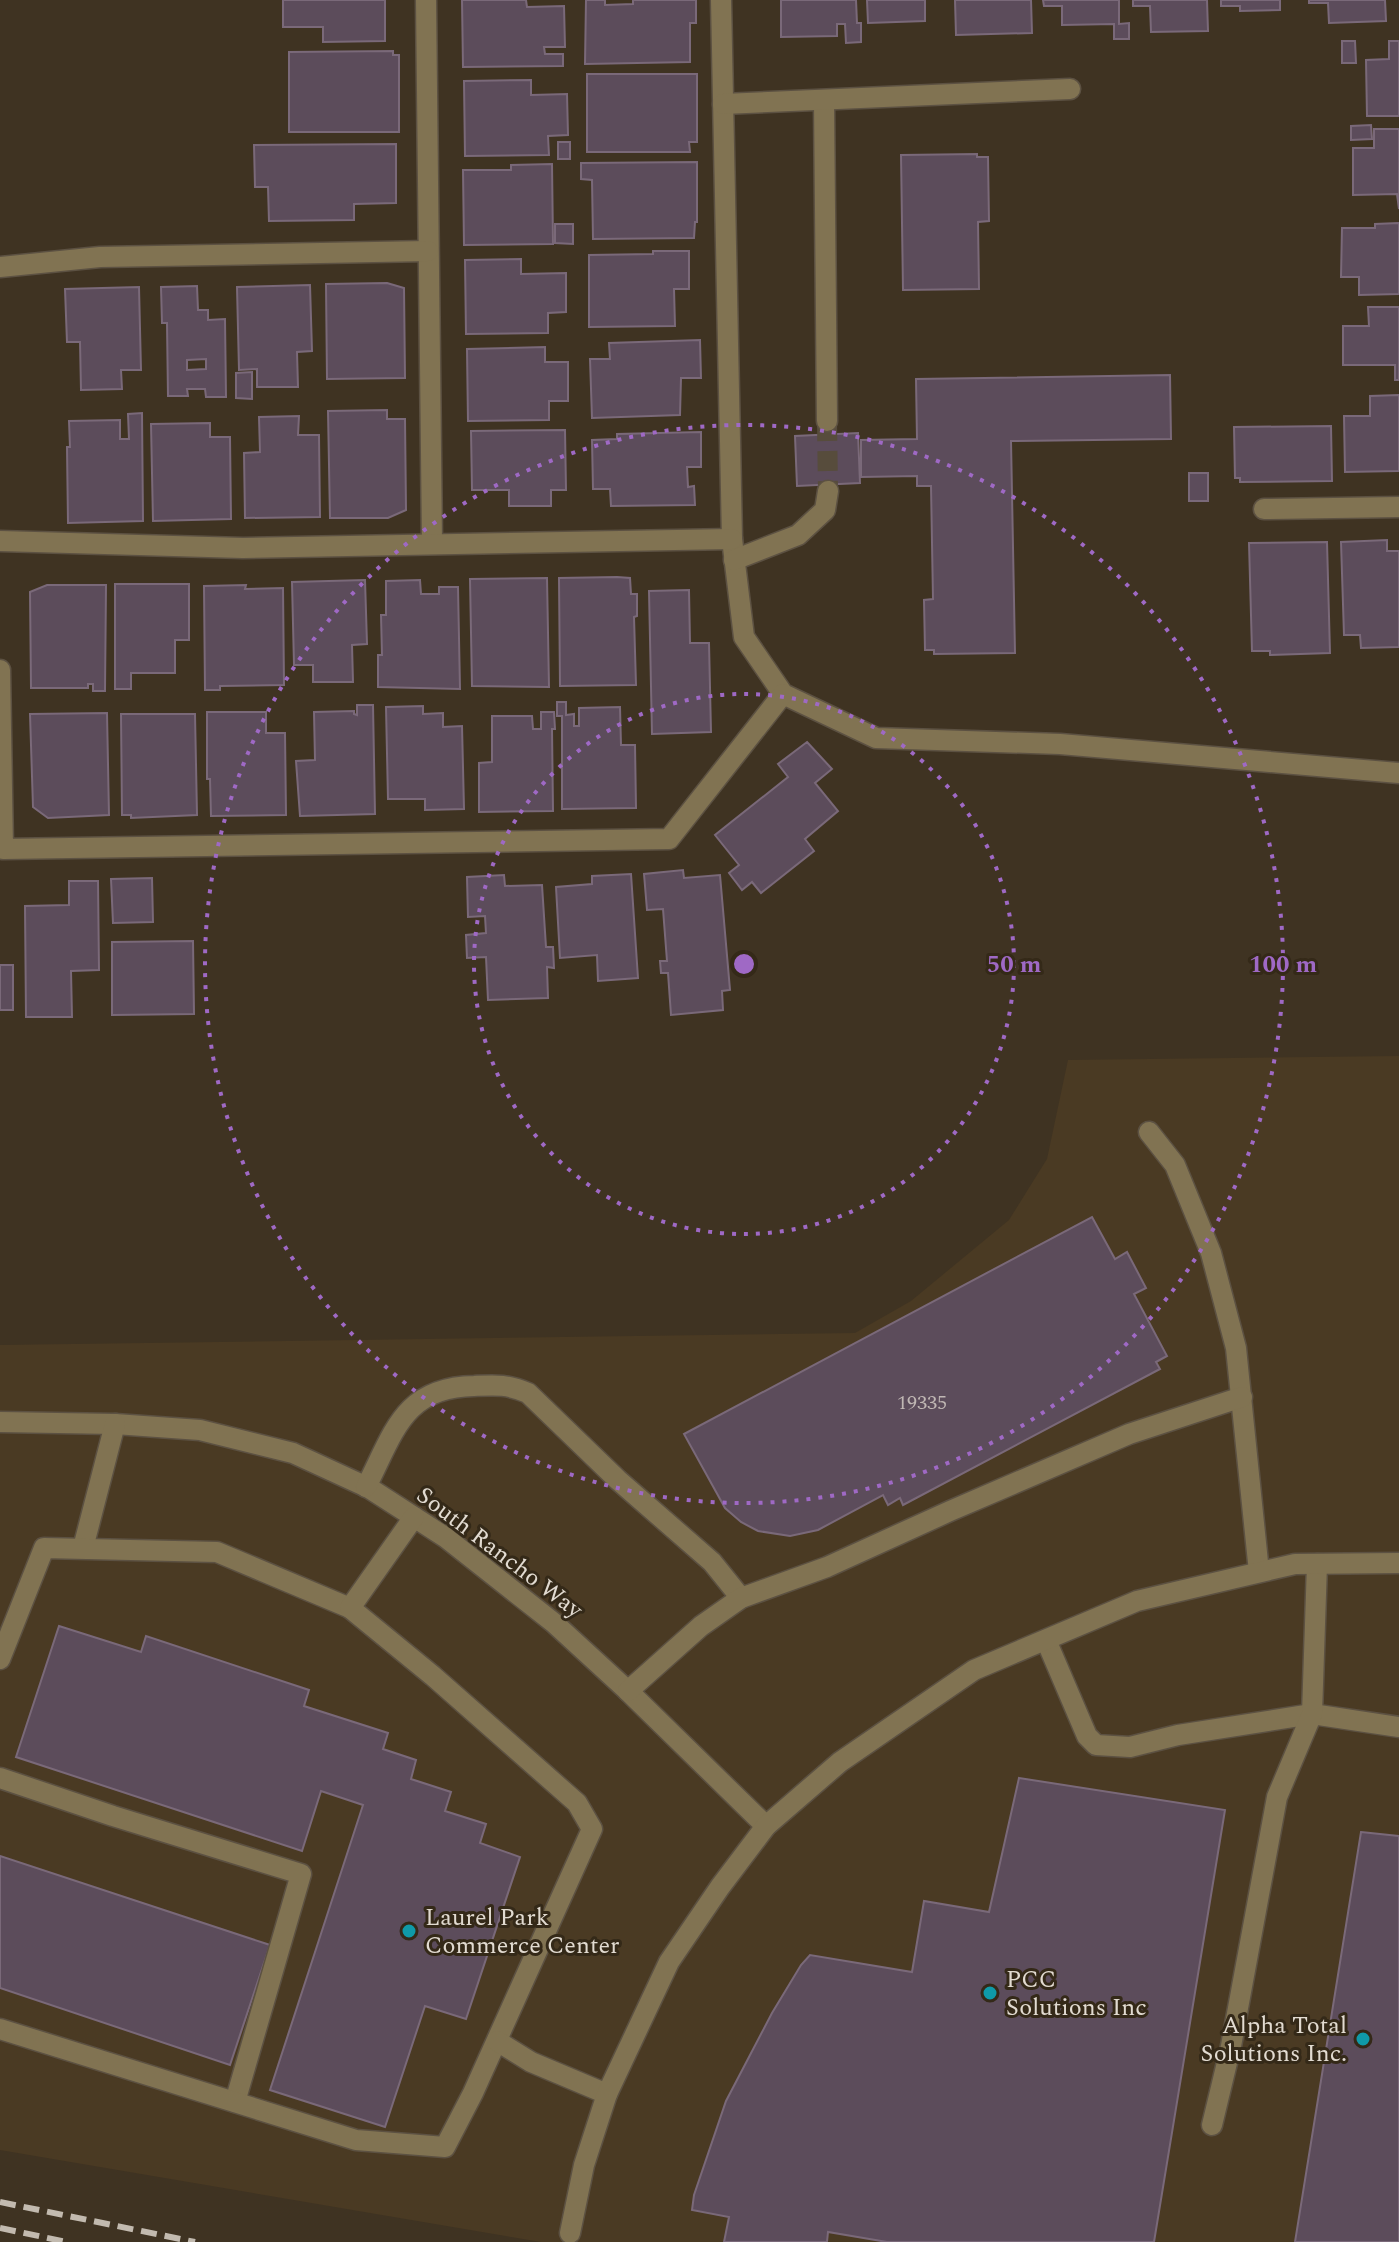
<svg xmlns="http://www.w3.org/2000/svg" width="1399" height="2242" font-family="Spectral,serif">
<rect width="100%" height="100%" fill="#3f3322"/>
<path fill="#4a3a23" d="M1399 1056V2242H541L0 2150V1345L855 1333 911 1301 1009 1220 1047 1159 1068 1060Z"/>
<g fill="#5c4c5b" stroke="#7a6979" stroke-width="2" fill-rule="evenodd">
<path d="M283 0H385V41L323 42V27H283Z"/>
<path d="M462 0H526L527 7 564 6 565 47H544L545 54H563V66L463 67Z"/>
<path d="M586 0H605V5L633 4V0H696V23H690V62L585 64Z"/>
<path d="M781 0H856L857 23H861V42L846 43 845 24H837V36L781 37Z"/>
<path d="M867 0H925V21L868 23Z"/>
<path d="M955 0H1031L1032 33 956 35Z"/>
<path d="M1043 0H1119V24L1129 23V39H1114V24L1062 25V6H1044Z"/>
<path d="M1133 0H1207L1208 31 1151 32 1150 6H1133Z"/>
<path d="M1221 0H1280V10L1240 11V6H1221Z"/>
<path d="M1309 0H1385L1386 21 1329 23 1328 3H1309Z"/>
<path d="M1342 41H1355L1356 63H1342Z"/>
<path d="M1389 41H1399V116H1367L1366 60 1389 59Z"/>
<path d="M393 51V55H399V132H289V52Z"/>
<path d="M587 74H697V142H689L690 152H587Z"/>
<path d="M531 80V95L567 94 568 135 548 136 549 155 465 156 464 81Z"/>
<path d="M1371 125 1372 139 1351 140V126Z"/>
<path d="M1374 129H1399V209L1397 194 1353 195V148H1374Z"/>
<rect x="558" y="142" width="12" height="17"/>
<path d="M396 144V203L354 204V220L269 221 268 187H255L254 145Z"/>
<path d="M977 154V157H988L989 221 978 222 979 289 903 290 901 155Z"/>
<path d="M697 162V222H695L694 238 593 239 592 180 581 179V163Z"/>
<path d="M552 164 553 244 464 245 463 170H511V165Z"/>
<path d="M1399 223V294L1359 295V277H1341L1342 228H1375V224Z"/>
<path d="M555 224H573V244L555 243Z"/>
<path d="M653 251H689V289H674L675 326 589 327V255L653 254Z"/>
<path d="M521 259V274L566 273V312L548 313V333L466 334 465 260Z"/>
<path d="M387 283 404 288 405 378 327 379 326 284Z"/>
<path d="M310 285 312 351 297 352 298 387H257V369L239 370 237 287Z"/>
<path d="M197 286 198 310H208V320L225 319 226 397H206L205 389H187L188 396H168L167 323H162L161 287ZM206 359V369L187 370V360Z"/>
<path d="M139 287 141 370H121L122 389 81 390 80 342H67L65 289Z"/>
<path d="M1368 307H1399V380H1395V365H1343V326H1369Z"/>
<path d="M700 340 701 378H681L680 415 592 418 590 359H610L609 343Z"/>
<path d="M545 347V362H568V401H549V420L468 421 467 349Z"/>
<path d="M252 372V399L236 398V373Z"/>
<path d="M1170 375 1171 439 1011 441 1015 653 934 654V650H925L924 600 933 599 931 486H917V476L861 477V440L917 439 916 379Z"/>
<path d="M1399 395V471L1345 472 1344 416H1370V396Z"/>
<path d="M387 410V419H405L406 510 388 518H330L328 411Z"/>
<path d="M142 413 143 521 68 523 67 447H70L69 421 120 420V439H129L128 414Z"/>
<path d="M299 416 298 435H319L320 517 245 518 244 453 260 452 259 417Z"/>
<path d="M210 423V437H230L231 519 153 521 151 424Z"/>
<path d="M1331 426 1332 481 1240 482V478H1235L1234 427Z"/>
<path d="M565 430 566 490H551V506H509V490H472L471 431Z"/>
<path d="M701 432V467H687L688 487 694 486 695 505 611 506 610 489H593L592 440 617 439V434Z"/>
<path d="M858 433 860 483 797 486 795 436Z"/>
<rect x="1189" y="473" width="19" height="28"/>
<path d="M1387 540V551H1399V647L1361 648 1360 635H1344L1341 542Z"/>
<path d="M1327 542 1330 653 1270 655V651H1252L1249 543Z"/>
<path d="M617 577 630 578 631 594H637V616L634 617 636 685 560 686 559 578Z"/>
<path d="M547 578 549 687 472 686 470 579Z"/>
<path d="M365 580 367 644 352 645 353 682H313V665H294L292 582Z"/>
<path d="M420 580 421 594H439V587H458L460 689 378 687V655H382L381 615H386V581Z"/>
<path d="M115 584H189V640H175V673H131V689H115Z"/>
<path d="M47 585H106L105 691H93V684H88V688H31L30 592Z"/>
<path d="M246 585 245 589 283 588 284 685 220 686V690H205L204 586Z"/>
<path d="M689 590 690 643H709L711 732 652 734 649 591Z"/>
<path d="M557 702H566V715L574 714V726H579V708L620 707 621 745H635L636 808 562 809V716H557Z"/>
<path d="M357 705H373L375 814 300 816 296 761 315 760 314 712 354 711V714L357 715Z"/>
<path d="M423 706V714L443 713V727L462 726 464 809 425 810V799H388L386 707Z"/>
<path d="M207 712H266V733H285L286 815 211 816 210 779H207Z"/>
<path d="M541 712H554L555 729H552L553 811 479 812V763L492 762V716H532L533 729H541Z"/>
<path d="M107 713 109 815 48 818 33 807 30 714Z"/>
<path d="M121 714H195L197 815 131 818V815H122Z"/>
<path d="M807 742 832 769 815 783 838 811 805 839 814 851 761 893 752 882 742 890 729 873 739 865 715 835 788 777 778 764Z"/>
<path d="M683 870 684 878 720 875 730 990 722 991 723 1010 671 1015 668 973H661L660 961H667L663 909 647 910 644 874Z"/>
<path d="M631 874 638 978 598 981 597 955 560 958 556 887 592 884V876Z"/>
<path d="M504 875 505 886 542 885 546 947H553L554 968 547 967 548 998 488 1000 486 957 467 958 466 935 486 933 485 916 468 917 467 877Z"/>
<path d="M152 878 153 922 113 923 111 879Z"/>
<path d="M69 881H98L99 970 71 971 72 1017H26L25 906 69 905Z"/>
<path d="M193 941 194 1014 112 1015V942Z"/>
<rect x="0" y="965" width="13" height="45"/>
<path d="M1092 1217 1115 1259 1127 1252 1146 1288 1134 1294 1167 1356 1156 1362 1160 1369 903 1505 900 1498 888 1505 883 1495 818 1530 790 1536 758 1531 741 1522 725 1508 684 1434Z"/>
<path d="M59 1626 141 1652 146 1636 309 1690 304 1706 388 1733 383 1749 416 1760 411 1779 451 1792 445 1811 486 1824 480 1843 520 1857 466 2019 425 2006 385 2127 270 2090 363 1805 321 1791 302 1851 16 1757Z"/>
<path d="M1019 1778 1225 1810 1154 2242H887L828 2232 827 2242H724L729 2217 692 2210 694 2195 726 2101 772 2013 801 1965 810 1955 912 1972 924 1901 989 1912Z"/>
<path d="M1361 1832 1399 1836V2242H1295Z"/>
<path d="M0 1856 270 1945 230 2065 0 1988Z"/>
</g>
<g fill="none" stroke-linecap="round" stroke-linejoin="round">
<path stroke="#574c3c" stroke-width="20" stroke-dasharray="20 10" stroke-linecap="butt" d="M827 421 828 491"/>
<defs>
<g id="minor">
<path d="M426 0 432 543"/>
<path d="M721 0 732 539 744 637 783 694 876 738 1060 744 1399 773"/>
<path d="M824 102 827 421"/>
<path d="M723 104 1070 89"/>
<path d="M0 267 100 257 428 251"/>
<path d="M1264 509 1399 507"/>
<path d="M0 541 243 548 732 539"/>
<path d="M734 560 798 535 825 510 828 491"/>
<path d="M0 670 3 849 669 839 783 694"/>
<path d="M1149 1132 1175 1165 1211 1253 1236 1348 1259 1572"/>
<path d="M0 1422 115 1424 200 1430 293 1453 369 1488 445 1537 554 1623 628 1691 766 1826"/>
<path d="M366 1487C394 1433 403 1387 474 1386 496 1385 507 1384 528 1393L618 1480 712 1562 741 1598"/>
<path d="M83 1548 115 1424"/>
<path d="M1046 1640 1087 1736 1096 1745 1130 1747 1178 1735 1312 1714 1399 1727"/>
<path d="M0 1659 44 1548 217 1552 350 1608"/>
<path d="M628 1691 701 1626 741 1598 827 1567 950 1511 1129 1434 1242 1397"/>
<path d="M0 1778 113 1816 301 1874 235 2102"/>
<path d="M0 2029 356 2140 445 2147 473 2093 592 1829 577 1803 433 1676 350 1608 414 1517"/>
<path d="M497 2041 531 2062 607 2094"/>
<path d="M1212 2125 1231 2046 1277 1797 1312 1714 1317 1564"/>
<path d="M570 2233 584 2165 607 2094 669 1962 720 1887 766 1826 840 1762 974 1670 1137 1601 1295 1564 1399 1563"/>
</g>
</defs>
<use href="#minor" stroke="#5c5142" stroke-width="23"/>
<use href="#minor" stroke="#817352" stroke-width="20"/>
<g stroke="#c2baaf" stroke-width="6" stroke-dasharray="16 8" stroke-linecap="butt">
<path d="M0 2202 195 2242"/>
<path d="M0 2228 67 2242"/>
</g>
</g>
<g fill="none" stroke="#9f69c5" stroke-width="4" stroke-dasharray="4 8">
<circle cx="744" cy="964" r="270"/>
<circle cx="744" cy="964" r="539"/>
</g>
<g fill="#0f9aa8" stroke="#342918" stroke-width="3">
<circle cx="409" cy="1931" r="8"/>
<circle cx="990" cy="1993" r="8"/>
<circle cx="1363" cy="2039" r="8"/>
</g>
<g text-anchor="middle" stroke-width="6" stroke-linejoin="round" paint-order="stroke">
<g font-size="20" fill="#c0b7b4">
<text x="922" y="1409">19335</text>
</g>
<g font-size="24" fill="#e2dbd1" stroke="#342918">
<text transform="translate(500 1552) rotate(37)" y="8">South Rancho Way</text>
</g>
<g font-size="24" fill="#e2dbd1" stroke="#342918" text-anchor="start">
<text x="425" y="1925">Laurel Park<tspan x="425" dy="28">Commerce Center</tspan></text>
<text x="1006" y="1987">PCC<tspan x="1006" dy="28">Solutions Inc</tspan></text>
<text x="1347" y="2033" text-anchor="end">Alpha Total<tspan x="1347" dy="28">Solutions Inc.</tspan></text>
</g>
</g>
<circle cx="744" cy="964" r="12" fill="#9f69c5" stroke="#342918" stroke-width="4"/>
<g font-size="24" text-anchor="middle" font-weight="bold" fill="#9f69c5" stroke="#342918" stroke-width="6" stroke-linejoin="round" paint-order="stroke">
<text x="1014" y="972">50 m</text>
<text x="1283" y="972">100 m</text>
</g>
</svg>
